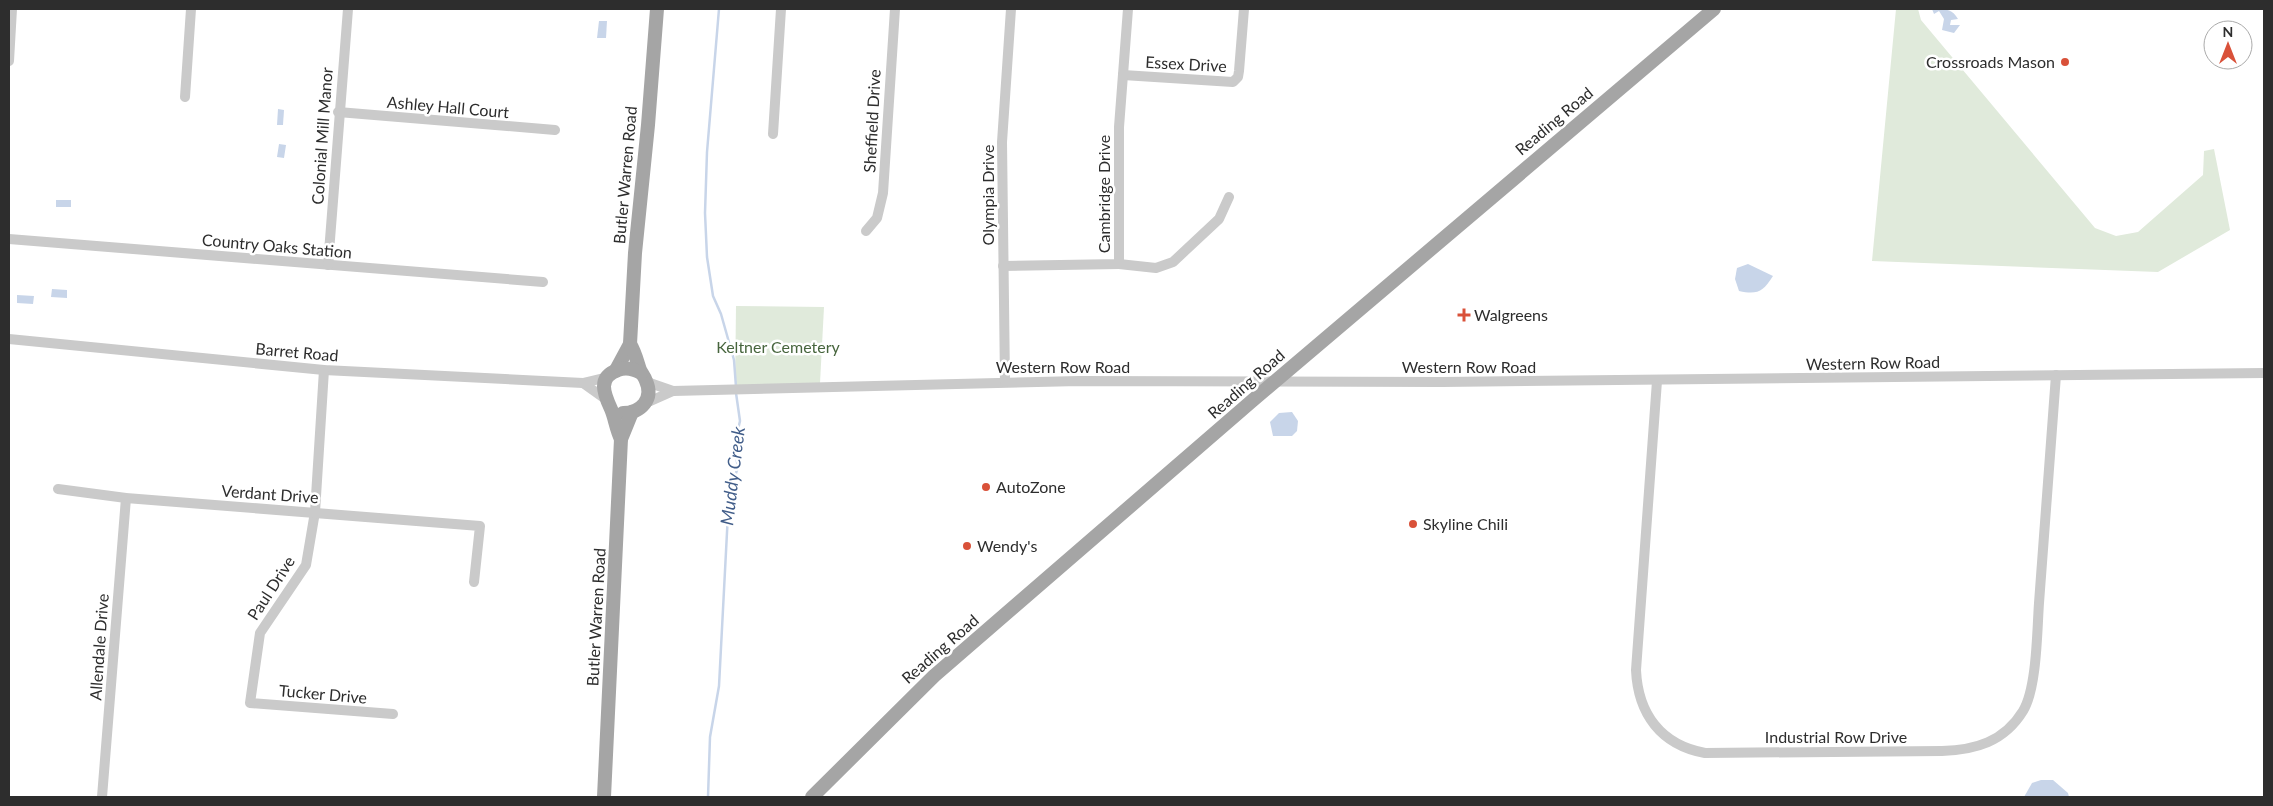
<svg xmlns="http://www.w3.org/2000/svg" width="2273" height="806" font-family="Lato,sans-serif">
<rect width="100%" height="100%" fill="#fff"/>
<g fill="#e0eadb">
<path d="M1896 9H1918L1921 20 2095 228 2116 236 2138 232 2203 175 2204 151 2214 149 2230 230 2158 272 1872 261Z"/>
<path d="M736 306 824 307 820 383 735 391Z"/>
</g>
<g fill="#c8d5e9">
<path d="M1932 9C1944 9 1952 8 1958 19L1951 20 1950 25H1960L1954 33 1942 30 1944 19 1939 11 1934 14Z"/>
<path d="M599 21H607L606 38H597Z"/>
<path d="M278 109 284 110 283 125H277Z"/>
<path d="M279 144 286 145 284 158 277 157Z"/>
<rect x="56" y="200" width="15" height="7"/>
<path d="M1748 264 1773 276C1763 292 1757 295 1739 291L1735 279 1737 268Z"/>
<path d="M52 289 67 290V298L51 297Z"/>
<path d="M17 295 34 296 33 304 17 303Z"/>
<path d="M1292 412 1298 421 1297 431 1292 436H1273L1270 422 1279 413Z"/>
<path d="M2041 780H2053L2068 793 2069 797H2024L2032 783Z"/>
</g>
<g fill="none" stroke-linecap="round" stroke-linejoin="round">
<g stroke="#c8d5e9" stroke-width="2.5">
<path d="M719 9 707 152 705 213 707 257 713 296 721 314 734 360 736 387"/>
<path d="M708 797 710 737 719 686 729 494 738 467 734 446 740 421 736 393"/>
</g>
<g stroke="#cacaca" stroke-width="10">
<path d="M9 61 12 9"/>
<path d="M1123 75 1233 82 1238 77 1239 71 1244 9"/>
<path d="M185 97 191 9"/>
<path d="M338 112 555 130"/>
<path d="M773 134 781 9"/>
<path d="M866 231 877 218 883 193 895 9"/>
<path d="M9 239 543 282"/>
<path d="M1119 264 1156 268 1173 262 1219 219 1229 197"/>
<path d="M328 265 348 9"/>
<path d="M1003 266 1119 264V127L1128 9"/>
<path d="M9 339 324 370 583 383 608 377"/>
<path d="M324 370 315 512 306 565 260 633 250 703 393 714"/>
<path d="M1657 381 1636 670C1638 714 1661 745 1705 753L1942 751C1975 750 2004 742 2023 711 2037 688 2037 631 2039 603 2045 527 2050 451 2056 375"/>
<path d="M647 382 673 391 1079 381 1442 382 2264 373"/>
<path d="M1005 382 1002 142 1011 9"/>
<path d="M583 383 604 398"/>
<path d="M646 403 673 391"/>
<path d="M58 489 126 498 480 526 474 582"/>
<path d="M102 797 126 498"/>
</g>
<g stroke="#a5a5a5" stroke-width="14">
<path d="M616 370 630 344 635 253 648 125 657 9"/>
<path d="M623 413C641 413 654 399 646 381 645 377 642 374 640 370 637 361 635 352 630 344"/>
<path d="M621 439C616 429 615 418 611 409 604 394 597 377 618 370 626 367 634 369 641 373"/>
<path d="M604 797 621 439 632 412"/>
<path d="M812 797 934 676 1253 400 1714 9"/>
</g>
</g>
<g fill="#d95139" stroke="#fff" stroke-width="2">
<circle cx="2065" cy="62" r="5"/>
<path d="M1461.5 307.5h5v5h5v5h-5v5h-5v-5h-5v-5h5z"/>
<circle cx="986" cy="487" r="5"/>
<circle cx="1413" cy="524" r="5"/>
<circle cx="967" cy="546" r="5"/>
</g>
<g text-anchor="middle" stroke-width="5" stroke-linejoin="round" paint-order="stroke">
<g font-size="16" fill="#2d2d2d" stroke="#fff" text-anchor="start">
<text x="2055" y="68" text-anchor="end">Crossroads Mason</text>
<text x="1474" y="321">Walgreens</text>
<text x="996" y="493">AutoZone</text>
<text x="1423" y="530">Skyline Chili</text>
<text x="977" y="552">Wendy's</text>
</g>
<g font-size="16" fill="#2d2d2d" stroke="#fff">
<text transform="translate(1186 64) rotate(3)" y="6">Essex Drive</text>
<text transform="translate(448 107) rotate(5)" y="6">Ashley Hall Court</text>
<text transform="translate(872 121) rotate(-87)" y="6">Sheffield Drive</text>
<text transform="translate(1554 121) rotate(-40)" y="6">Reading Road</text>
<text transform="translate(322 136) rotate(-86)" y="6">Colonial Mill Manor</text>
<text transform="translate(625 175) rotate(-85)" y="6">Butler Warren Road</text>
<text transform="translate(1104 194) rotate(-90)" y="6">Cambridge Drive</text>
<text transform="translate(988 195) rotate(-90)" y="6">Olympia Drive</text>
<text transform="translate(277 246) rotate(5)" y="6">Country Oaks Station</text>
<text transform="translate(297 352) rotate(5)" y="6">Barret Road</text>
<text transform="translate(1873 363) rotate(-1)" y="6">Western Row Road</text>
<text x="1063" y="373">Western Row Road</text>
<text x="1469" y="373">Western Row Road</text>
<text transform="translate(1246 384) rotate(-41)" y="6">Reading Road</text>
<text transform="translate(270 494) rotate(4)" y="6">Verdant Drive</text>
<text transform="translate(271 588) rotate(-57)" y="6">Paul Drive</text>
<text transform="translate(596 617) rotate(-87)" y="6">Butler Warren Road</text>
<text transform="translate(99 647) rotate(-86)" y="6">Allendale Drive</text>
<text transform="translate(940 649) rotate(-41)" y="6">Reading Road</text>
<text transform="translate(323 694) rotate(5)" y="6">Tucker Drive</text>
<text x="1836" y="743">Industrial Row Drive</text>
</g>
<g font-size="16" fill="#47653d" stroke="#fff">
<text x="778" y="353">Keltner Cemetery</text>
</g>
<g font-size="18" font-style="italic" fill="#415d89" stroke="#fff">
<text transform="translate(733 476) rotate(-83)" y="6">Muddy Creek</text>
</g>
</g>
<rect width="2273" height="806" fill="none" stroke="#2d2d2d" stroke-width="20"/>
<g transform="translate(2228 45)"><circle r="24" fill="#ffffff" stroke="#ababab"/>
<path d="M0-4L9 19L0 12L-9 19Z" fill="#d95139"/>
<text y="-8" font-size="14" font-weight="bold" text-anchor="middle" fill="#2d2d2d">N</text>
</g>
</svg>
